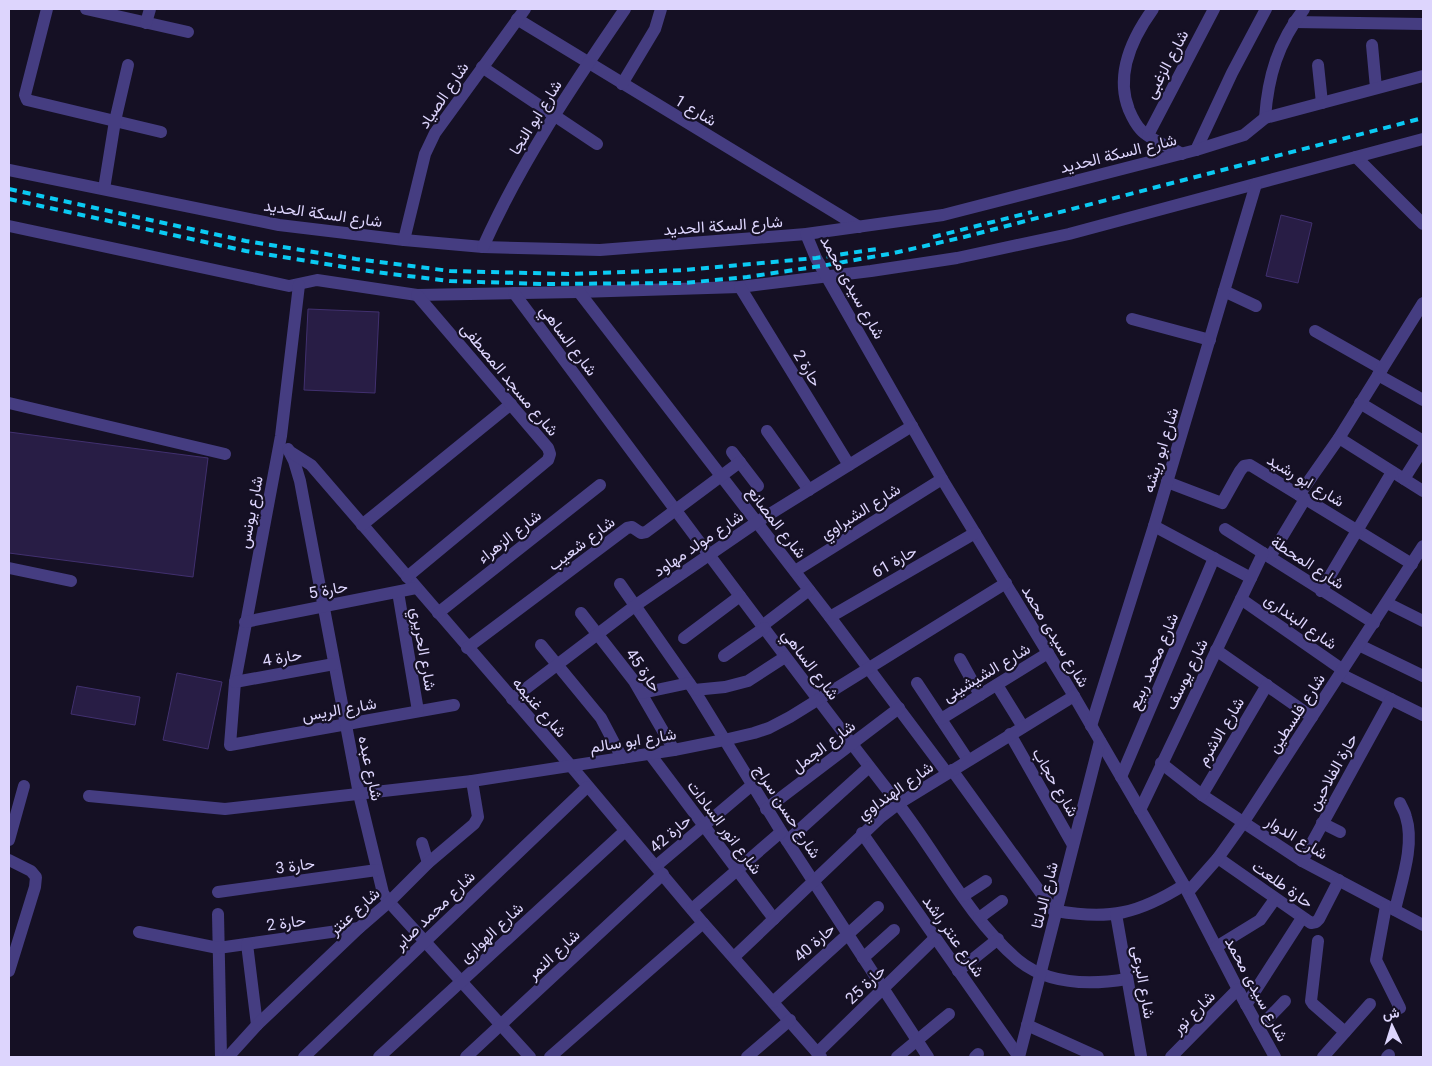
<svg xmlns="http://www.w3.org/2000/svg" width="1432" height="1066" font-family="Roboto,Vazirmatn,sans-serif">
<rect width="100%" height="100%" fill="#151024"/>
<g fill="#281d45" stroke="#41306f">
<path d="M1281 215 1312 223 1298 283 1266 276Z"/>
<path d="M308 309 379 312 375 393 304 390Z"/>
<path d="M9 432 208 458 193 577 9 553Z"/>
<path d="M177 673 222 682 208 749 163 740Z"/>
<path d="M77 686 140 697 135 725 71 714Z"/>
</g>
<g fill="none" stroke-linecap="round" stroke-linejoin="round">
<g stroke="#453d81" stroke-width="12">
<path d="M47 9 25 95 27 100 161 132"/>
<path d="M86 9 188 32"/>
<path d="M1153 9C1132 38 1115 75 1129 110 1132 117 1136 125 1141 130 1150 140 1170 147 1182 154"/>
<path d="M517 19 859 227"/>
<path d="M1294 22 1423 24"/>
<path d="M146 23 150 9"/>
<path d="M1372 45 1376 88"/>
<path d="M1318 65 1322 103"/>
<path d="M482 67 597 144"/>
<path d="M622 84 655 29 661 9"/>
<path d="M1265 118C1268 76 1278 43 1304 9"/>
<path d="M1148 135 1214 9"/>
<path d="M1196 150 1232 73 1266 9"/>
<path d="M1356 157 1423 224"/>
<path d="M9 170 279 225 404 240 483 247 600 250 806 234 943 215 1196 150 1244 135 1265 118 1423 76"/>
<path d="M104 189 115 121 128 65"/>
<path d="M9 226 289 286 317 280 417 295 579 292 740 287 871 271 957 258 1069 234 1423 139"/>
<path d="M806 234 816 258 942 479 1074 696 1184 885 1243 999 1275 1057"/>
<path d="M404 240 425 154 435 133 525 9"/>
<path d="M483 247C521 162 573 85 625 9"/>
<path d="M299 285 281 436 235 682 230 745 454 705"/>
<path d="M740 287 849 465"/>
<path d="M1224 291 1256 306"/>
<path d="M579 292 830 617 947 773"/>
<path d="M514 293C641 463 766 634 896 801 937 853 967 916 1018 960 1048 985 1091 985 1127 979"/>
<path d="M1132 319 1210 340"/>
<path d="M1315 331 1382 369"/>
<path d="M1378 375 1423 400"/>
<path d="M9 403 225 454"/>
<path d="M1360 403 1423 441"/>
<path d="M767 431 809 490"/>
<path d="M1339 438 1423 491"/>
<path d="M288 449 294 461 300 481 359 794 383 893 389 902 530 1057"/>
<path d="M289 451 311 465 571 766 703 923 821 1057"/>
<path d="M732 452 758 486"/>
<path d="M1404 479 1423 449"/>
<path d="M1167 482 1222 503 1240 471 1244 466 1250 465 1412 564"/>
<path d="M1299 495 1339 438 1423 303"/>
<path d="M362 525 511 404"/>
<path d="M1154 526 1251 578"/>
<path d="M1225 529 1374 623"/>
<path d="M1270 557 1305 499"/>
<path d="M9 568 71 581"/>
<path d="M795 571 942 479"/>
<path d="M407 577 548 460 550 454 548 448 417 295"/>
<path d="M620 584 694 690 787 841 928 1057"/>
<path d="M1321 591 1392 472"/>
<path d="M398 592 418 711"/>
<path d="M1241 599 1343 670"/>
<path d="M1387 603 1423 621"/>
<path d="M438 613 600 485"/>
<path d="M581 613 634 681 674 750"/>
<path d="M830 617 975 533"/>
<path d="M245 622 416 588"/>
<path d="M762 626 809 590"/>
<path d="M684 638 740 596"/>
<path d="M541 645 601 718 622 758"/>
<path d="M1359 645 1423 676"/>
<path d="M467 648 627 528 632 527 641 533 646 532 740 462"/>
<path d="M1216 650 1312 717"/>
<path d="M724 656 764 628"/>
<path d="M960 659 980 695"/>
<path d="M1340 674 1423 715"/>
<path d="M235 682 334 664"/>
<path d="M917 683 968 760"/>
<path d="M997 685 1023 727"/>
<path d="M694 690 725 687 748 681 785 657"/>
<path d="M642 693 689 683"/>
<path d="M512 699 636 605 757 522 912 426"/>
<path d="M941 719 1048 653"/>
<path d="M1091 726 1154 526 1256 184"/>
<path d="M1010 734 1073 845"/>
<path d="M650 754 774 919"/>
<path d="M1161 763 1202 795 1302 861 1423 925"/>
<path d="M952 770 1056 914"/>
<path d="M1121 777 1214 558"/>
<path d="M1202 795 1267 685"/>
<path d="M89 796 225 809 472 781 674 750 724 740 754 733 769 728 790 717 1006 583"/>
<path d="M766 809 899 708"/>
<path d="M1140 810 1263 553"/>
<path d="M1322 823 1340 832"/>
<path d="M862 833 1019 1057"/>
<path d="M9 840 24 786"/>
<path d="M787 841 869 767"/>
<path d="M422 843 428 863"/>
<path d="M1218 858 1311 923 1316 922 1319 919 1339 880"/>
<path d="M9 860 31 871 36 877 35 887 9 971"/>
<path d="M1302 861 1391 699"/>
<path d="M656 866 752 785"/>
<path d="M218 892 377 870"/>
<path d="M1188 892 1218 858 1243 823 1423 546"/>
<path d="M963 896 986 881"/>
<path d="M1386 906 1376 960 1400 1008"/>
<path d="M692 909 781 832"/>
<path d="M1395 910C1401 883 1415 845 1406 817 1405 812 1402 808 1400 803"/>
<path d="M1056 911C1110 920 1138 914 1184 885"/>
<path d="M218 914 221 1057"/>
<path d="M1116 914 1141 1056"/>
<path d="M979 918 1002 901"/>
<path d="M139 932 218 948 359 928"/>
<path d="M1318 941 1311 1001 1313 1004 1345 1032"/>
<path d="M247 944 257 1025"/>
<path d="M1216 947 1260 920 1275 899"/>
<path d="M734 957 881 817 898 804 1074 696"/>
<path d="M863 958 894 930"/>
<path d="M958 971 998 939"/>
<path d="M773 1002 878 907"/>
<path d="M1246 1005 1302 918"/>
<path d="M1027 1025 1098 1057"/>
<path d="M1259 1028 1285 1001"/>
<path d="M817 1053 935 938"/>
<path d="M228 1057 257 1025 359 928 389 902 428 863 474 824 478 817 472 781"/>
<path d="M304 1057 587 787"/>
<path d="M379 1057 625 831"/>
<path d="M466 1057 663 874"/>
<path d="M550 1057 703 923"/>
<path d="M747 1057 790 1020"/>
<path d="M897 1057 949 1014"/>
<path d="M975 1057 978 1054"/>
<path d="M1019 1057 1100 741"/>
<path d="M1171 1057 1238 989"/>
<path d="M1323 1057 1370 1004"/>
<path d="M1387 1057 1389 1055"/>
</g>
<g stroke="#0bcaf3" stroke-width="4" stroke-dasharray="8 6" stroke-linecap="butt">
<path d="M9 189 246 241 356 259 450 271 569 274 685 270 816 258 877 249"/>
<path d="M9 199 246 251 375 272 450 281 543 284 684 283 747 277 821 266 894 253 964 237 1423 118"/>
<path d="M933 237 1032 212"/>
</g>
</g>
<g text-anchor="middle" stroke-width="4.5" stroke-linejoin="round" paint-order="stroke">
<g font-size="16" fill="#ddd5fd" stroke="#151024">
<text transform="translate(1166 64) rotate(-62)" y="6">شارع الزغبى</text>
<text transform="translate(443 95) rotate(-56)" y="6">شارع الصياد</text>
<text transform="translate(696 110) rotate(31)" y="6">شارع 1</text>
<text transform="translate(535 117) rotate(-58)" y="6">شارع ابو النجا</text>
<text transform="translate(1118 153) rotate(-14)" y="6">شارع السكة الحديد</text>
<text transform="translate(323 213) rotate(8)" y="6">شارع السكة الحديد</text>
<text transform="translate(723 225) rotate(-4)" y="6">شارع السكة الحديد</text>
<text transform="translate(853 287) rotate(61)" y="6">شارع سيدى محمد</text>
<text transform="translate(569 340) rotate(53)" y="6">شارع الساهي</text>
<text transform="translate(808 368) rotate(59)" y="6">حارة 2</text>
<text transform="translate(510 379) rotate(50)" y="6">شارع مسجد المصطفى</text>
<text transform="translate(1160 450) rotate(-73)" y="6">شارع ابو ريشه</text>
<text transform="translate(1306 480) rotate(31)" y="6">شارع ابو رشيد</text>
<text transform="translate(860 511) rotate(-32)" y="6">شارع الشبراوي</text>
<text transform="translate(250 512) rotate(-79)" y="6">شارع يونس</text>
<text transform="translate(777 522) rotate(52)" y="6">شارع المصانع</text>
<text transform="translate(509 536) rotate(-38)" y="6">شارع الزهراء</text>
<text transform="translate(581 543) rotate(-37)" y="6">شارع شعيب</text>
<text transform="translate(698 543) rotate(-34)" y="6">شارع مولد مهاود</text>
<text transform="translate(894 561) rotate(-30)" y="6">حارة 61</text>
<text transform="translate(1308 562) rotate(33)" y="6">شارع المحطة</text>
<text transform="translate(328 589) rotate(-11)" y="6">حارة 5</text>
<text transform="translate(1301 621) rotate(35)" y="6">شارع البندارى</text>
<text transform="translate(1056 636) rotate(59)" y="6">شارع سيدى محمد</text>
<text transform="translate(424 649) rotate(80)" y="6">شارع الحريري</text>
<text transform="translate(282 657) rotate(-10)" y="6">حارة 4</text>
<text transform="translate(1153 661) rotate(-67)" y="6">شارع محمد ربيع</text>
<text transform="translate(811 664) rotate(53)" y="6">شارع الساهي</text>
<text transform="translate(644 670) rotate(55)" y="6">حارة 45</text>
<text transform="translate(986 672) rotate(-31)" y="6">شارع الشيشينى</text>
<text transform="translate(1186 674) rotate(-64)" y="6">شارع يوسف</text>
<text transform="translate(540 707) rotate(49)" y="6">شارع غنيمه</text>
<text transform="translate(339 709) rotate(-10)" y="6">شارع الريس</text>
<text transform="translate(1296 713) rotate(-57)" y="6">شارع فلسطين</text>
<text transform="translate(1220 731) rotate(-59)" y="6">شارع الاشرم</text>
<text transform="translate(633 740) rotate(-9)" y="6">شارع ابو سالم</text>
<text transform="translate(823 746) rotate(-37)" y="6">شارع الجمل</text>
<text transform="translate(371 768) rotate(78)" y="6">شارع عبده</text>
<text transform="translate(1332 772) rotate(-61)" y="6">حارة الفلاحين</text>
<text transform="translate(1056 782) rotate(60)" y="6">شارع حجاب</text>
<text transform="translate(895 790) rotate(-35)" y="6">شارع الهنداوي</text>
<text transform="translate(788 811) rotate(57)" y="6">شارع حسن سراج</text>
<text transform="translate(725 827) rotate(53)" y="6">شارع انور السادات</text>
<text transform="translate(670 833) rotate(-41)" y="6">حارة 42</text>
<text transform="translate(1297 837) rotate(31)" y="6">شارع الدوار</text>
<text transform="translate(295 865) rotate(-8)" y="6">حارة 3</text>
<text transform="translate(1283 884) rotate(35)" y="6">حارة طلعت</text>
<text transform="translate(1044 895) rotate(-76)" y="6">شارع الدلتا</text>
<text transform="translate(434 910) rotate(-44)" y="6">شارع محمد صابر</text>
<text transform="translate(354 911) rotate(-42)" y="6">شارع عنتر</text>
<text transform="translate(286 922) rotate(-8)" y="6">حارة 2</text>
<text transform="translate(491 932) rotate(-43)" y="6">شارع الهوارى</text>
<text transform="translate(954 936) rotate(55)" y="6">شارع عنتر راشد</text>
<text transform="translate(814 942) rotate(-42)" y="6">حارة 40</text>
<text transform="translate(553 954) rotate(-43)" y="6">شارع النمر</text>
<text transform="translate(1144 982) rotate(80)" y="6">شارع البرعى</text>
<text transform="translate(865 984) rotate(-44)" y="6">حارة 25</text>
<text transform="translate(1257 989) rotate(62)" y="6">شارع سيدى محمد</text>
<text transform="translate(1193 1012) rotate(-45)" y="6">شارع نور</text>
</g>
</g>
<rect width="1432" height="1066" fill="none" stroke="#ddd5fd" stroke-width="20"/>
<g transform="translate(1392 1026) rotate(356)" stroke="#151024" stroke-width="4" paint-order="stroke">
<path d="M0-4L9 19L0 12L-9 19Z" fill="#ddd5fd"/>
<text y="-8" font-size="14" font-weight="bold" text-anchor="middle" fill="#ddd5fd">ش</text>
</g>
</svg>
